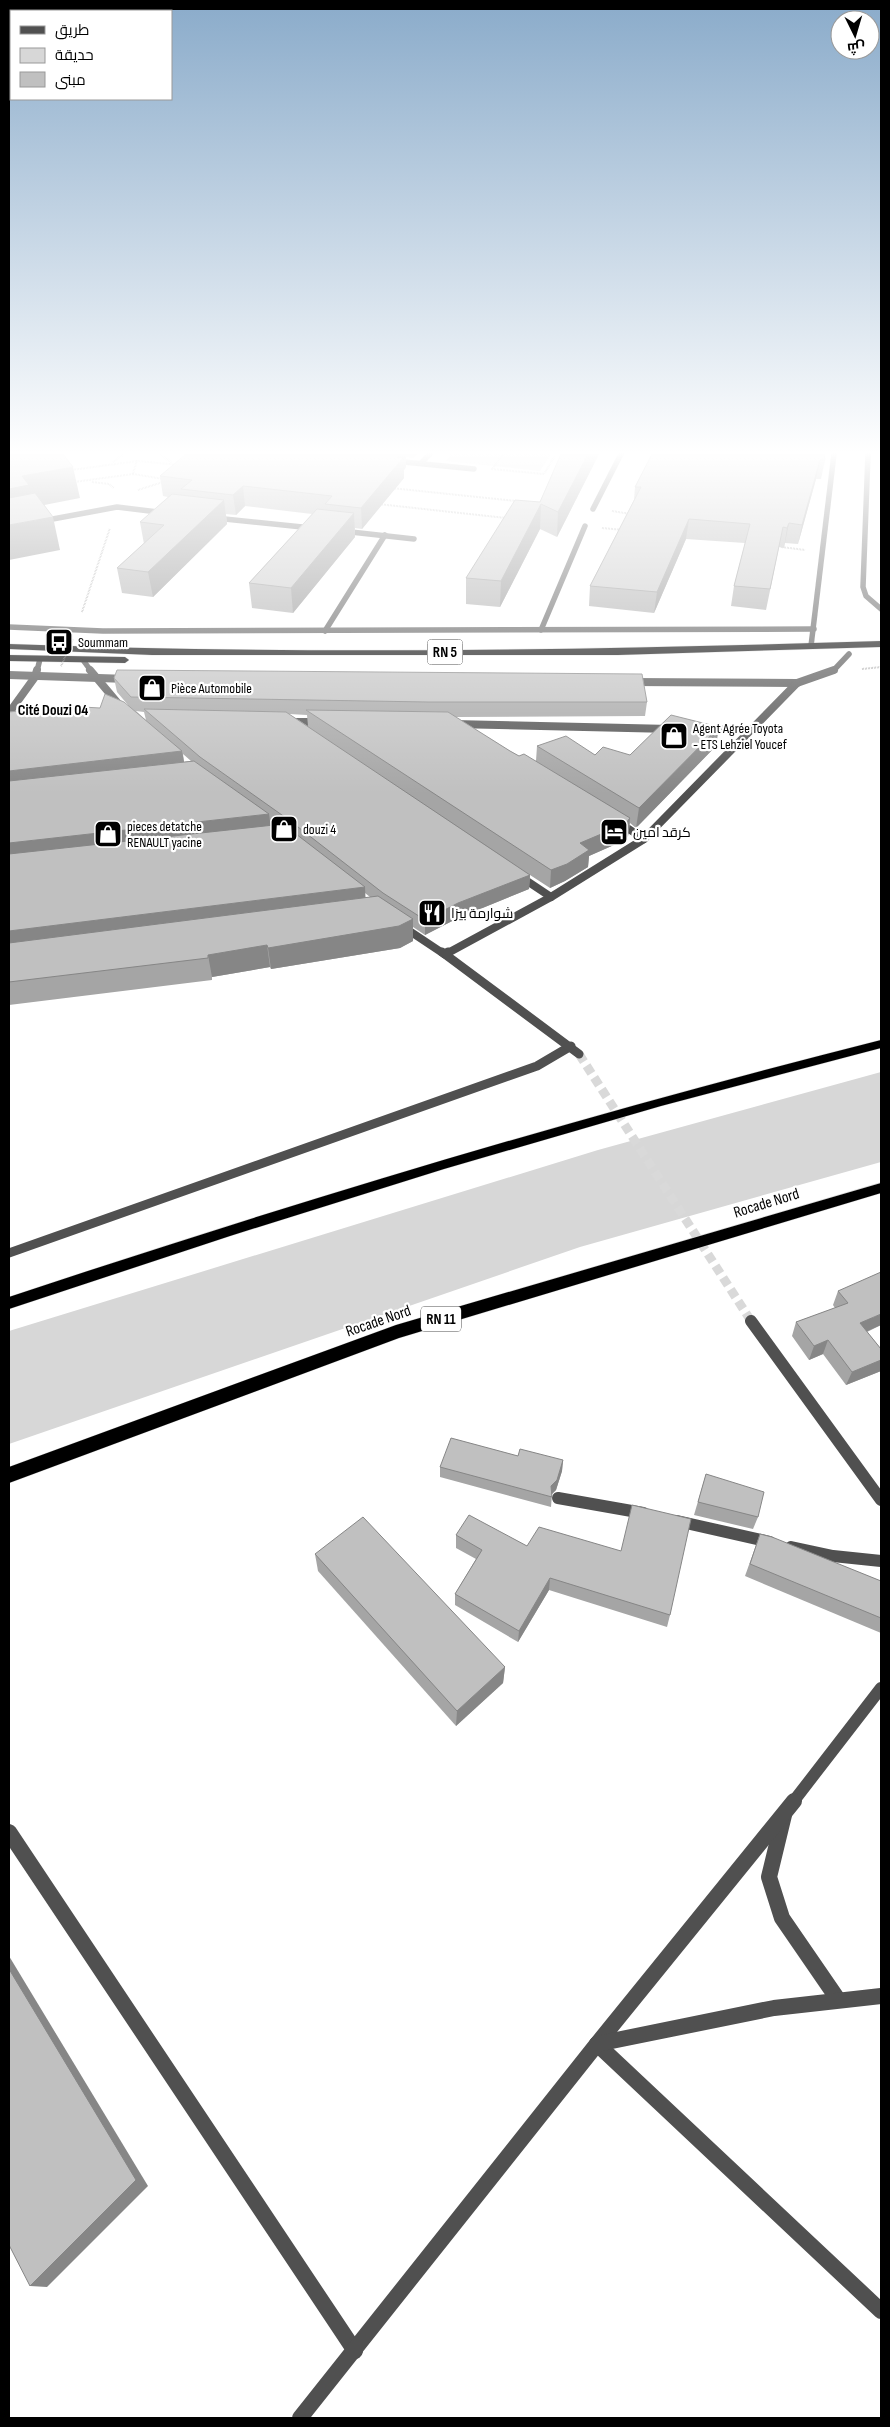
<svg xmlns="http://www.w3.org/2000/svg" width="890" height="2427" font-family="'Sofia Sans Condensed',Cairo,sans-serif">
<rect width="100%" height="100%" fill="#fff"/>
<g fill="#d7d7d7">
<path d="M451 454H551L540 471 446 461Z"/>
<path d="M881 1072V1162L580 1247 9 1444V1331L598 1150Z"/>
</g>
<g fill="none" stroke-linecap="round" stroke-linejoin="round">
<path stroke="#d9d9d9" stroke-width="9" stroke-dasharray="9 5" stroke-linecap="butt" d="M579 1054 751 1321"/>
<defs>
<g id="trunk">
<path d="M881 641V647L618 655H152L9 649V644C300 655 590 650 881 641Z"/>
<path d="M9 655 125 657 129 660 125 663 9 661Z"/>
</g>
<g id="motorway">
<path d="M881 1040V1048L661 1106 444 1169 230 1236 9 1309V1297C297 1201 587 1114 881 1040Z"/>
<path d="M881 1183V1193L399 1338 9 1483V1467L396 1325Z"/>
</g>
</defs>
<use href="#trunk" stroke="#dbdbdb" stroke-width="1"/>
<use href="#motorway" stroke="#dbdbdb" stroke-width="1"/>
<g stroke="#727272" stroke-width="2" stroke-dasharray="0.5 1" stroke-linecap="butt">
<path d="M160 454 172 463"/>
<path d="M113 462 124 454"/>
<path d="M493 468 503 454"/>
<path d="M491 469 544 474 556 454"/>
<path d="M71 470 138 461 179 465"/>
<path d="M133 474 137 460"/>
<path d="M74 482 133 474 164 479"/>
<path d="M92 482 109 484 114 488"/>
<path d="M391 488 516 501"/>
<path d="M138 490 163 482"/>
<path d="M378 504 506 518"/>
<path d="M612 511 631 514"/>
<path d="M602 528 623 530"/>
<path d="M781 547 805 550"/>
<path d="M82 612 110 528"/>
<path d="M862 669 881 667"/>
</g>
<g stroke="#505050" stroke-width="5.5">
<path d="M394 461 474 469"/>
<path d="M421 463 430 454"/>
<path d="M593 509 621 454"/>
<path d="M215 518 312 528"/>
<path d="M42 521 117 507 166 513"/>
<path d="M342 531 414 539"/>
<path d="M9 627 103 631 814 629"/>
<path d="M541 630 585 526"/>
<path d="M325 631 385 535"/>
<path d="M37 671 40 659"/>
<path d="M833 671 849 654"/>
</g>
<g stroke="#505050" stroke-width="8">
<path d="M9 675 128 679"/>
<path d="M630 682 797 683"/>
<path d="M9 713 35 677 37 670"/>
<path d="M288 722H321"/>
<path d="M453 724 671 729"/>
<path d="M705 729 749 730"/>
<path d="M618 822 644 839"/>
<path d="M518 875 551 897"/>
<path d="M446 954 551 897 644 839 797 683 834 670"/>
</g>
<g stroke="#505050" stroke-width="9">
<path d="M445 954 448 952"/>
<path d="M9 1253 537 1066 571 1046"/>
</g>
<g stroke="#505050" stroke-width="12">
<path d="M558 1498 643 1513"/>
<path d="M677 1521 770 1542"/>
<path d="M791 1547 833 1556 881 1561"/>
</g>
<g stroke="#505050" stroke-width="16">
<path d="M9 1832 355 2351"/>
<path d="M597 2044 881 2311"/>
</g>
<g stroke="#505050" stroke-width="5.5">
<path d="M868 454 863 587 866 596 881 609"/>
<path d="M811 646 834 454"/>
<path d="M83 660 91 671"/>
</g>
<g stroke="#505050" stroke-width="8">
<path d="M90 670 121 707"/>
<path d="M402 926 444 954"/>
</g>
<path stroke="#505050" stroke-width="9" d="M442 952 579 1054"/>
<g stroke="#505050" stroke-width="12">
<path d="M751 1321 881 1500"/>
<path d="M793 1802 881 1688"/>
</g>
<g stroke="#505050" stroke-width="16">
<path d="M784 1815 769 1877 782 1918 837 1998"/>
<path d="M597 2044 794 1801"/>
<path d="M300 2418 597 2044 774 2008 881 1996"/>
</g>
<use href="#trunk" fill="#000" fill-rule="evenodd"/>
<use href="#motorway" fill="#000" fill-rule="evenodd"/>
<path stroke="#727272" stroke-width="2" stroke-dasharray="0.5 1" stroke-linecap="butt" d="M61 666 73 639"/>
</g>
<g fill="#a5a5a5" fill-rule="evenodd">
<path d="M186 454H417L413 458 406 457V467L404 470V478L362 529 355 528V537L293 613 252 608 249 583 312 514 245 506 236 515 226 514 227 524 153 597 122 593 117 568 144 544 140 522 168 497 163 496 160 476Z"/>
<path d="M561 454H599L557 537 540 529 500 607 466 604V578L540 502Z"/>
<path d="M652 454 825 460 821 479H816L798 544 785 543 784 548 779 547 766 610 731 606 734 586 745 543 686 539 654 613 589 606 590 586 634 500 635 487Z"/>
<path d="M114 678 647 702 645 716 455 717 510 751 519 756 536 761 537 746 595 755H630L716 746 636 828 630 823 628 836 623 841 589 856 588 867 565 881 550 888 530 875 529 889 458 918 425 935 413 927V941L400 948 271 969 270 967 212 977V980L9 1005V712L100 708 128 705 117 692ZM136 711 144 712 146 720ZM289 714 307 715 308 726ZM183 754 191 761 184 762ZM270 820 276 824 271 825ZM365 893 370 897 365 898Z"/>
<path d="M838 1291 881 1325 867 1332 881 1349V1371L846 1385 823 1354 809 1360 792 1336 796 1322 835 1308 833 1305Z"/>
<path d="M518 1456 563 1460 562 1471 556 1490 552 1494 551 1507 440 1477V1467Z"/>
<path d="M706 1474 758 1517 753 1529 694 1515Z"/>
<path d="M760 1534 881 1581V1633L745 1576Z"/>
<path d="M456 1535 527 1546 670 1615 667 1627 549 1590 518 1642 455 1605V1594L476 1559 456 1548Z"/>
<path d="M315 1554 505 1667 503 1683 456 1726 318 1571Z"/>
</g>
<g fill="#868686">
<path d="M400 454H406V467L404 470V478L362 529 361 508Z"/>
<path d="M588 454H599L557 537 558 512Z"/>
<path d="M820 460 816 479 798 544 802 525Z"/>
<path d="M73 467 80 498 34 507 9 522V489L22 476Z"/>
<path d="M243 486 245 506 236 515 233 495Z"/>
<path d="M224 500 227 524 153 597 148 572Z"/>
<path d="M541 504 540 529 500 607 501 581Z"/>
<path d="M354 513 355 537 293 613 291 588Z"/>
<path d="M53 517 60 550 9 560V525Z"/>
<path d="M689 519 686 539 654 613 657 592Z"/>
<path d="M789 523 784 548 787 528Z"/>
<path d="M719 727 716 746 636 828 639 808Z"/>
<path d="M182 751 186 772 9 792V771Z"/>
<path d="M269 814 272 835 9 865V843Z"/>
<path d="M630 818 628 836 623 841 589 856 588 867 565 881 550 888 551 870 580 843Z"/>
<path d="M530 875 529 889 458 918 425 935V920L458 903Z"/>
<path d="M365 887 366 908 9 953V931Z"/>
<path d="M413 919V941L400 948 271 969 268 948Z"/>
<path d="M267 945 270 967 212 977 208 955Z"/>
<path d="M881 1314V1325L854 1337 860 1323Z"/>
<path d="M828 1340 823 1354 809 1360 814 1346Z"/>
<path d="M881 1360V1371L846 1385 852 1372Z"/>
<path d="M563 1460 562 1471 556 1490 550 1496 551 1486Z"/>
<path d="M550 1578 549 1590 518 1642 519 1631Z"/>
<path d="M505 1667 503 1683 456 1726 457 1711Z"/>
<path d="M9 1956 148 2186 47 2287 30 2286 9 1969Z"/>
</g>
<g fill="#c0c0c0" stroke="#868686">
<path d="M9 454H63L73 467 22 476 29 485 9 489Z"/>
<path d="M186 454H400L397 457 403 458 361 508 325 504 332 496 243 486 233 495 181 489 192 480 160 476Z"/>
<path d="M561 454H588L558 512 541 504 501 581 466 578 515 500 540 502Z"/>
<path d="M652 454H824L825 460H820L802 525 789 523 787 528 783 527 770 589 734 586 750 524 689 519 657 592 590 586 641 487H635Z"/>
<path d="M35 493 53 517 9 525V498Z"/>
<path d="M172 494 224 500 148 572 117 568 164 525 140 522Z"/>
<path d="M317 509 354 513 291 588 249 583Z"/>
<path d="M117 670 642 674 647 702H428L131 697 114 678Z"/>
<path d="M105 694 124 702 182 751 9 771V712L65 706 100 708Z"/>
<path d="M144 709 286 712 530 875 458 903 425 920 383 893 289 820 200 757Z"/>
<path d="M306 710 448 712 510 751 519 756 524 754 630 818 625 824 580 843 589 850 567 864 551 870Z"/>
<path d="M671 715 719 727 639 808 537 746 566 736 595 755 603 747 630 755Z"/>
<path d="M194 761 269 814 9 843V781Z"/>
<path d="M283 824 365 887 9 931V854Z"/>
<path d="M378 896 413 919 399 926 268 948 267 945 208 955V958L9 982V943Z"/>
<path d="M881 1272V1314L860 1323 881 1349V1360L852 1372 828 1340 814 1346 796 1322 848 1303 838 1291Z"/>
<path d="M451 1438 518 1456 520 1449 563 1460 557 1480 551 1486 552 1497 440 1467Z"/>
<path d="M706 1474 764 1492 758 1517 698 1502Z"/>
<path d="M632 1505 691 1519 670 1615 550 1578 519 1631 455 1594 482 1550 456 1535 469 1515 527 1546 539 1527 621 1551Z"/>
<path d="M363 1517 505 1667 457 1711 315 1554Z"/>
<path d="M760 1534 772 1537 881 1581V1618L750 1564Z"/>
<path d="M9 1969 136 2180 30 2286 9 2245Z"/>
</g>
<linearGradient id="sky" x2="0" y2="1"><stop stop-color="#8aabca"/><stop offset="0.57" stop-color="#fff"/><stop offset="1" stop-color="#fff" stop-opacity="0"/></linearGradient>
<rect width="890" height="794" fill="url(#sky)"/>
<defs>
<symbol id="bus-square" viewBox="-11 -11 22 22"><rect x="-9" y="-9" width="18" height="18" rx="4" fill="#000" stroke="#fff"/><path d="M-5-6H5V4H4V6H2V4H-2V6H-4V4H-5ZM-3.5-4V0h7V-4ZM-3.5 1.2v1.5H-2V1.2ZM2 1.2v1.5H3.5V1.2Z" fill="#fff"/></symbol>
<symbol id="shop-square" viewBox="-11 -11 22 22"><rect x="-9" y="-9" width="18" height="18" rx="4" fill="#000" stroke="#fff"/><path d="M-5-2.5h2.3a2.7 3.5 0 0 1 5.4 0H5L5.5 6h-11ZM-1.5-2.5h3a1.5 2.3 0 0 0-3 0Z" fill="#fff"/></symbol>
<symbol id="hotel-square" viewBox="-11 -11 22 22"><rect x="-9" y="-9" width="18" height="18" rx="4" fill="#000" stroke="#fff"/><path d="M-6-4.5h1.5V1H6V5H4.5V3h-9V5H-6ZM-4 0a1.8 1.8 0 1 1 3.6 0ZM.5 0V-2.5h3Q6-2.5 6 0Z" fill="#fff"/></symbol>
<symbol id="restaurant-square" viewBox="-11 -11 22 22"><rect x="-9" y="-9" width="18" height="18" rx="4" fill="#000" stroke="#fff"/><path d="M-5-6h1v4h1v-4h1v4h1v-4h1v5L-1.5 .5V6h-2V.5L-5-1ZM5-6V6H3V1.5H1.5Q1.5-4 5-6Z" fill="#fff"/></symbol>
</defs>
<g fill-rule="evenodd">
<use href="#bus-square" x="43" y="626" width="32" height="32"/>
<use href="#shop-square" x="136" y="672" width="32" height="32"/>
<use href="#shop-square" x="658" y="720" width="32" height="32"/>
<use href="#shop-square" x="268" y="813" width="32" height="32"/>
<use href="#hotel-square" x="598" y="816" width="32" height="32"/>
<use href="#shop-square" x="92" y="818" width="32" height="32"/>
<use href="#restaurant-square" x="416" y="897" width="32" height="32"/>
</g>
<g text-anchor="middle" stroke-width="4.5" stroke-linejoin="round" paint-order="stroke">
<g font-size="14" fill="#000" stroke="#fff" text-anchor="start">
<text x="78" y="647">Soummam</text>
<text x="171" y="693">Pièce Automobile</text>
<text x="693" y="733">Agent Agrée Toyota<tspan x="693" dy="16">- ETS Lehziel Youcef</tspan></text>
<text x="127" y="831">pieces detatche<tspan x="127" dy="16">RENAULT yacine</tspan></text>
<text x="303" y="834">douzi 4</text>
<text x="633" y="837">كرقد امين</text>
<text x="451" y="918">شوارمة بيزا</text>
</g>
<g fill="#fff" stroke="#4c4c4c" stroke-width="1">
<rect x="427.5" y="639.5" width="35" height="25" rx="4"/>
<rect x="421" y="1306.5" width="40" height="25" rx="4"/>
</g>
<g font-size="15" font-weight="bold" fill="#000">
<text x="445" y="657">RN 5</text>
<text x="441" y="1324">RN 11</text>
</g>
<g font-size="15" font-weight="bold" fill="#000" stroke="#fff">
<text x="53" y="715">Cité Douzi 04</text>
</g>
<g font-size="16" fill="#000" stroke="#fff">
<text transform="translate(766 1202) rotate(-17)" y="6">Rocade Nord</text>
<text transform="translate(378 1320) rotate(-19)" y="6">Rocade Nord</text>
</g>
</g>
<rect width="890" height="2427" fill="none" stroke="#000000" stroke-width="20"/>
<rect x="10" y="10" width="162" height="90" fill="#ffffff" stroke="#999999"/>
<rect x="20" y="26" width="25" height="8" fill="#505050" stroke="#999999"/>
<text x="55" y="35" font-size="15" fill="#000000">طريق</text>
<rect x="20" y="48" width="25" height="15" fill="#d7d7d7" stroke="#999999"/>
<text x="55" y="60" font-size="15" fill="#000000">حديقة</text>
<rect x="20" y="72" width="25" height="15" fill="#c0c0c0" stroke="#999999"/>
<text x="55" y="85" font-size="15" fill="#000000">مبنى</text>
<g transform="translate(855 35) rotate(175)"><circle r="24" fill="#ffffff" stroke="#999999"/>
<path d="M0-4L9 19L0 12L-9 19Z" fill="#000000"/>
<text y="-8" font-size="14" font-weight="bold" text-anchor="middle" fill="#000000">ش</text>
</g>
</svg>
